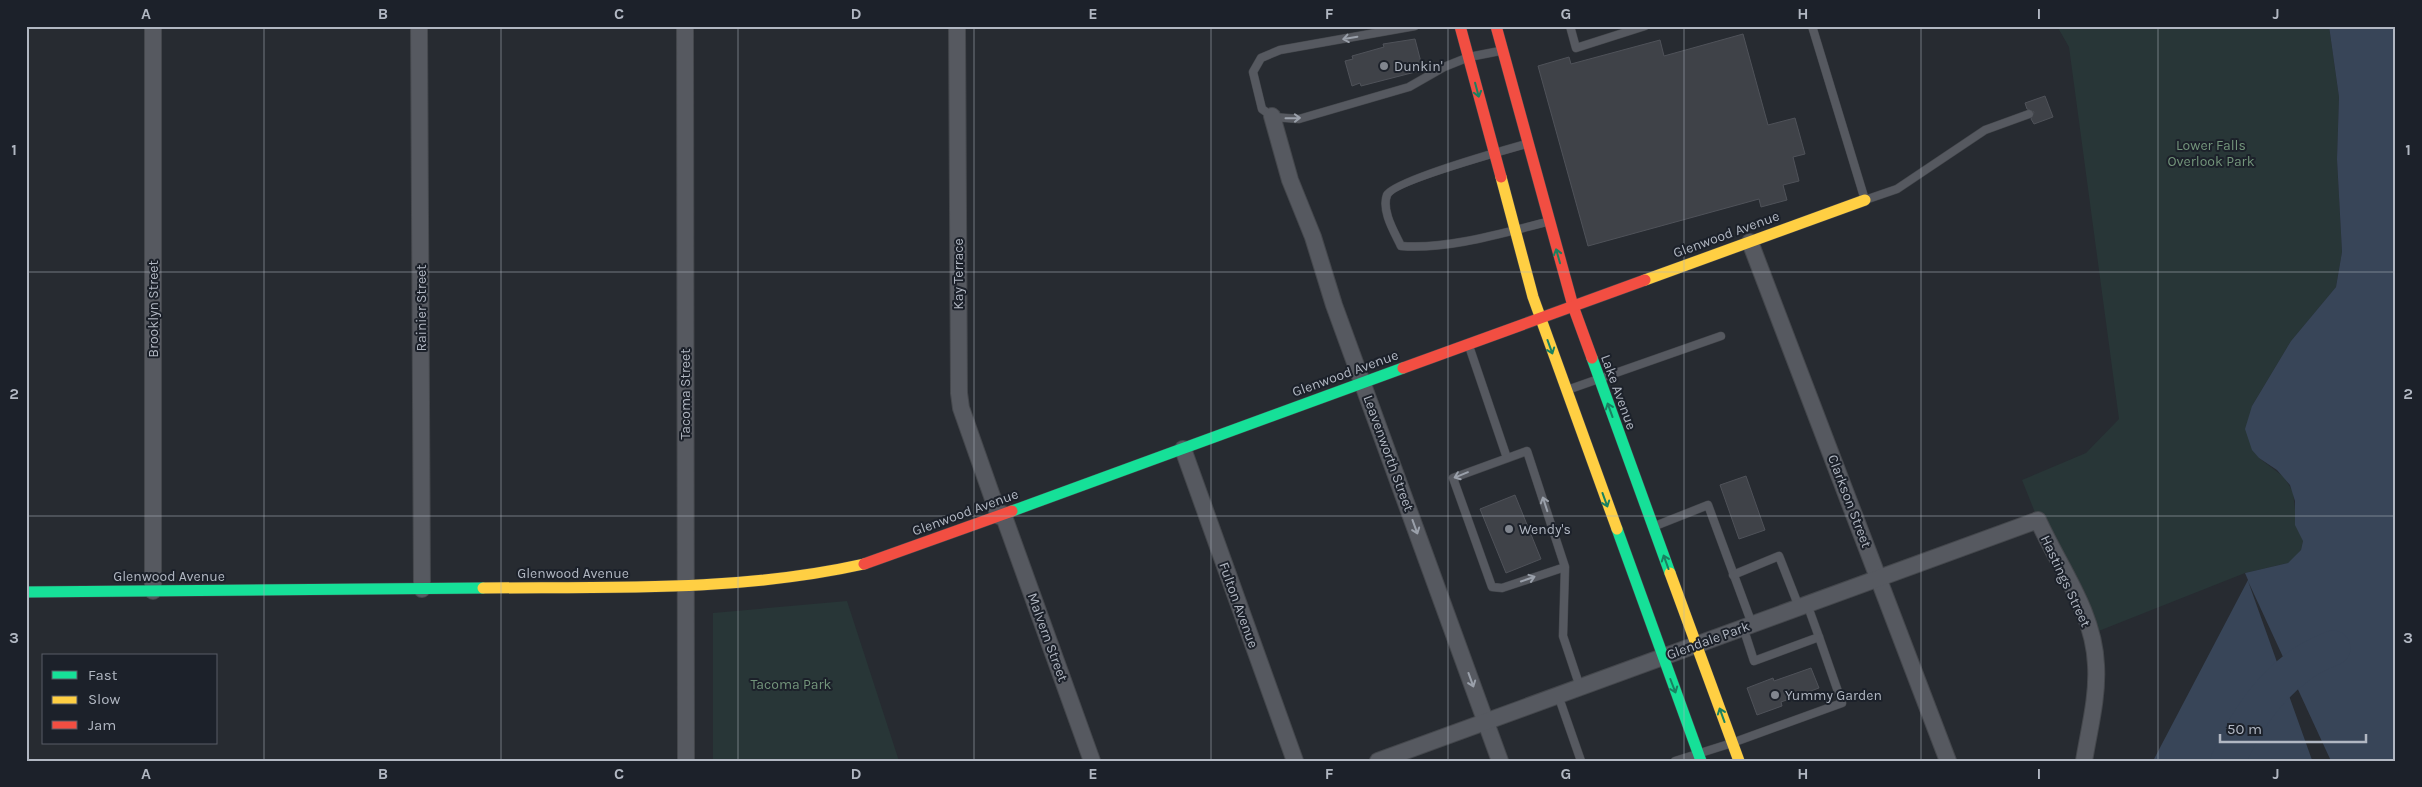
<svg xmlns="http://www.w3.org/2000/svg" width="2422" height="787" font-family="Karla,sans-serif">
<rect width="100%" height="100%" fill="#272b31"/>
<g fill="#283637">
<path d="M2057 26H2329L2339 97 2337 159 2342 252 2336 287 2291 341 2252 406 2259 458 2284 477 2293 492 2295 509 2303 541 2301 550 2293 560 2288 563 2245 573 2091 634 2038 520 2022 480 2086 453 2119 419 2069 47Z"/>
<path d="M847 601 899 761H713V613Z"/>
</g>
<path fill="#384558" d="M2329 26H2396V761H2331L2248 581 2312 760 2153 761 2248 580 2245 573 2288 563 2301 550 2303 541 2295 525V501L2290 485 2277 470 2259 458 2252 450 2245 429 2252 406 2291 341 2336 287 2342 252 2337 159 2339 97Z"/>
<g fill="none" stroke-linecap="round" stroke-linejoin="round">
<path stroke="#384558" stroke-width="35" d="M2228 761C2244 724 2266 690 2299 666 2309 658 2322 653 2333 648"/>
</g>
<g fill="#3f4248" stroke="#4f5259">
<path d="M1743 34 1768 125 1795 118 1805 154 1793 157 1799 181 1783 185 1787 200 1761 207 1759 199 1588 246 1538 66 1569 57 1571 64 1660 40 1664 56Z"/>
<path d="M1415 39 1423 70 1361 86 1360 83 1352 86 1345 61 1353 59 1352 56 1384 47 1383 44Z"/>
<path d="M2045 96 2053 117 2034 124 2031 119 2034 112 2027 109 2025 103Z"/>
<path d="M1746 476 1765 530 1739 539 1720 485Z"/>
<path d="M1515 495 1541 559 1506 573 1480 509Z"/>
<path d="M1811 668 1819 688 1781 702 1782 706 1757 715 1747 688 1773 678 1774 681Z"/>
</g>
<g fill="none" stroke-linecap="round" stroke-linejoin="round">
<defs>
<g id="lane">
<path d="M1415 26 1280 50 1261 58 1253 72 1262 109 1273 117 1299 119 1409 87 1444 67 1469 57 1500 51"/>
<path d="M1570 26 1576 48 1645 26"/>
<path d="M1812 26 1865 200 1897 189 1985 130 2029 114"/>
<path d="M1526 144C1505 150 1393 181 1387 195 1381 211 1395 233 1401 246 1446 250 1503 233 1547 222"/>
<path d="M1469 346 1507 458"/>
<path d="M1570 389 1721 336"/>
<path d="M1655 526 1708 505 1752 624"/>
<path d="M1565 567 1502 588 1492 587 1453 478 1527 451 1565 567 1563 636 1580 687"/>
<path d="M1733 575 1779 556 1799 607"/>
<path d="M1807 604 1819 637"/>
<path d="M1558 695 1581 761"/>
<path d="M1675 761 1732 743 1842 703 1819 637 1754 661 1743 627"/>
</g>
<g id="street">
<path d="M153 26V591"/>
<path d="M419 26 422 589"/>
<path d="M685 26 686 761"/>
<path d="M957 26 959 393 961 408 999 516"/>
<path d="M1272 116 1290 180 1313 237 1334 305 1500 761"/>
<path d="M1750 242 1948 761"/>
<path d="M1183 449 1295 761"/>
<path d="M1003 514 1092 761"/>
<path d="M1378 761 2038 520C2059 567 2094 612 2096 665 2098 697 2089 730 2084 761"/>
</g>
<g id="fast">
<path d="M1592 358 1670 573"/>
<path d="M1012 511 1403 368"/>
<path d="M1617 529 1701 761"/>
<path d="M26 592 483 588"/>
</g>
<g id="slow">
<path d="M1501 177 1533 297 1617 529"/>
<path d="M1645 280 1865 200"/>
<path d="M1670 573 1739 761"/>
<path d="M483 588C609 587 739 592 864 564"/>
</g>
<g id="jam">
<path d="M1460 26 1501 177"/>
<path d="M1496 26 1573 306 1592 358"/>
<path d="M1403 368 1645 280"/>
<path d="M864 564 1012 511"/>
</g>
</defs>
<use href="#lane" stroke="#44474c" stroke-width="9"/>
<use href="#street" stroke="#44474c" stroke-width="18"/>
<use href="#fast" stroke="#44474c" stroke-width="12"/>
<use href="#slow" stroke="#44474c" stroke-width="12"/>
<use href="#jam" stroke="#44474c" stroke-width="12"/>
<use href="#lane" stroke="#565960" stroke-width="8"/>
<use href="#street" stroke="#565960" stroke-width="16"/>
<use href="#fast" stroke="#16e098" stroke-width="11"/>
<use href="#slow" stroke="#ffcf43" stroke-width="11"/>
<use href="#jam" stroke="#f24e42" stroke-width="11"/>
</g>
<defs><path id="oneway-shaft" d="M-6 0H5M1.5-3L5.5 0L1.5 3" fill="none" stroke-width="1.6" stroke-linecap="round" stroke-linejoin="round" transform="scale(1.25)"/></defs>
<g stroke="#9aa0aa">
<use href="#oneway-shaft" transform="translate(1350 38) rotate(170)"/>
<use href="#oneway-shaft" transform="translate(1293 118) rotate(-1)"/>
<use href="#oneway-shaft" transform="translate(1461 475) rotate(158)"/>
<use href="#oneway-shaft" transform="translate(1545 504) rotate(-108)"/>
<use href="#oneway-shaft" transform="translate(1415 527) rotate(70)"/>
<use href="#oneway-shaft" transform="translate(1528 579) rotate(-19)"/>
<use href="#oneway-shaft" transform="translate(1471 680) rotate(70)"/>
</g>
<g stroke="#198061">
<use href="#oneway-shaft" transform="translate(1477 90) rotate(75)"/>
<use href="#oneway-shaft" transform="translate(1558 256) rotate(-106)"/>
<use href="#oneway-shaft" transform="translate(1550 347) rotate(70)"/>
<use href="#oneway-shaft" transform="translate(1610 410) rotate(-110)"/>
<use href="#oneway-shaft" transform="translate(1605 500) rotate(70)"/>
<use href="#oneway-shaft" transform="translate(1666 562) rotate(-110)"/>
<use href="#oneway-shaft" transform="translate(1673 686) rotate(69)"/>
<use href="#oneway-shaft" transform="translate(1722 715) rotate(-110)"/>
</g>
<path fill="none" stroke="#b1b7c2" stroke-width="1" stroke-opacity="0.55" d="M264 26V761M501 26V761M738 26V761M974 26V761M1211 26V761M1448 26V761M1684 26V761M1921 26V761M2158 26V761M26 272H2396M26 516H2396"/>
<g fill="#81868f" stroke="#1c212a" stroke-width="2">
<circle cx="1384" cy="66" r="5"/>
<circle cx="1509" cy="529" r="5"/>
<circle cx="1775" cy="695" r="5"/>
</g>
<g text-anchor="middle" stroke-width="4" stroke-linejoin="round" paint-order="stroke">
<g font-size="14" fill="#b1b7c2" stroke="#1c212a" text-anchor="start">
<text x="1394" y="71">Dunkin'</text>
<text x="1519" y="534">Wendy's</text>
<text x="1785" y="700">Yummy Garden</text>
</g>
<g font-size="14" fill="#73957b" stroke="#1c212a">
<text x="2211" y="150">Lower Falls<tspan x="2211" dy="16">Overlook Park</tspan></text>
<text x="791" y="689">Tacoma Park</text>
</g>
<g font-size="14" fill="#b1b7c2" stroke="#1c212a">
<text transform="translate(1726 234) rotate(-20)" y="5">Glenwood Avenue</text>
<text transform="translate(958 274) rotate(-90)" y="5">Kay Terrace</text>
<text transform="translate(421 308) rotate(-90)" y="5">Rainier Street</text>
<text transform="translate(153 309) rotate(-90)" y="5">Brooklyn Street</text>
<text transform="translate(1345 373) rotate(-20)" y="5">Glenwood Avenue</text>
<text transform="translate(1619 392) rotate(70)" y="5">Lake Avenue</text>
<text transform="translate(685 394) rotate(-90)" y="5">Tacoma Street</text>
<text transform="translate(1389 453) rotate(70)" y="5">Leavenworth Street</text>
<text transform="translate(1850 501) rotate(69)" y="5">Clarkson Street</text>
<text transform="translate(965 512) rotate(-20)" y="5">Glenwood Avenue</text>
<text x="573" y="578">Glenwood Avenue</text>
<text x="169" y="581">Glenwood Avenue</text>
<text transform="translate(2066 581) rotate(65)" y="5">Hastings Street</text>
<text transform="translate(1239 605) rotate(70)" y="5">Fulton Avenue</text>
<text transform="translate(1048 637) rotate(70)" y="5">Malvern Street</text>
<text transform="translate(1708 640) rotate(-20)" y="5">Glendale Park</text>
</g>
</g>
<rect width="2422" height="787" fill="none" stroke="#1c212a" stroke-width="55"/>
<rect x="42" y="654" width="175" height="90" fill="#1c212a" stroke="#585d67"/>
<rect x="52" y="671" width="25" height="8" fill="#16e098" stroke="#585d67"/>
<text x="88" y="680" font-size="15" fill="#b1b7c2">Fast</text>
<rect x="52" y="696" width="25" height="8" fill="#ffcf43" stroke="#585d67"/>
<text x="88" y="704" font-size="15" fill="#b1b7c2">Slow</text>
<rect x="52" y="721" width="25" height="8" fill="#f24e42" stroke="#585d67"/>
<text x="88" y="730" font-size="15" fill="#b1b7c2">Jam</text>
<path d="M2220 734v8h146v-8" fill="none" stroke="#b1b7c2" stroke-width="2.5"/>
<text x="2227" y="734" font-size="15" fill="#b1b7c2" stroke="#1c212a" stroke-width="4" paint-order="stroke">50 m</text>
<rect x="28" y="28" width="2366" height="732" fill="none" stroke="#b1b7c2" stroke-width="2"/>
<g font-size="16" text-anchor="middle" font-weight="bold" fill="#b1b7c2">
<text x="146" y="19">A</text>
<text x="383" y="19">B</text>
<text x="619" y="19">C</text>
<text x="856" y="19">D</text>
<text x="1093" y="19">E</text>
<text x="1329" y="19">F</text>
<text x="1566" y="19">G</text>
<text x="1803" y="19">H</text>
<text x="2039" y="19">I</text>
<text x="2276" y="19">J</text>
<text x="14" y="155">1</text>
<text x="2408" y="155">1</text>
<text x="14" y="399">2</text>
<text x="2408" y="399">2</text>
<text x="14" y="643">3</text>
<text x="2408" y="643">3</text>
<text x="146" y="779">A</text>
<text x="383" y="779">B</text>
<text x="619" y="779">C</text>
<text x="856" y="779">D</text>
<text x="1093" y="779">E</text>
<text x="1329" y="779">F</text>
<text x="1566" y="779">G</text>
<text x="1803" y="779">H</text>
<text x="2039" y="779">I</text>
<text x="2276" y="779">J</text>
</g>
</svg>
